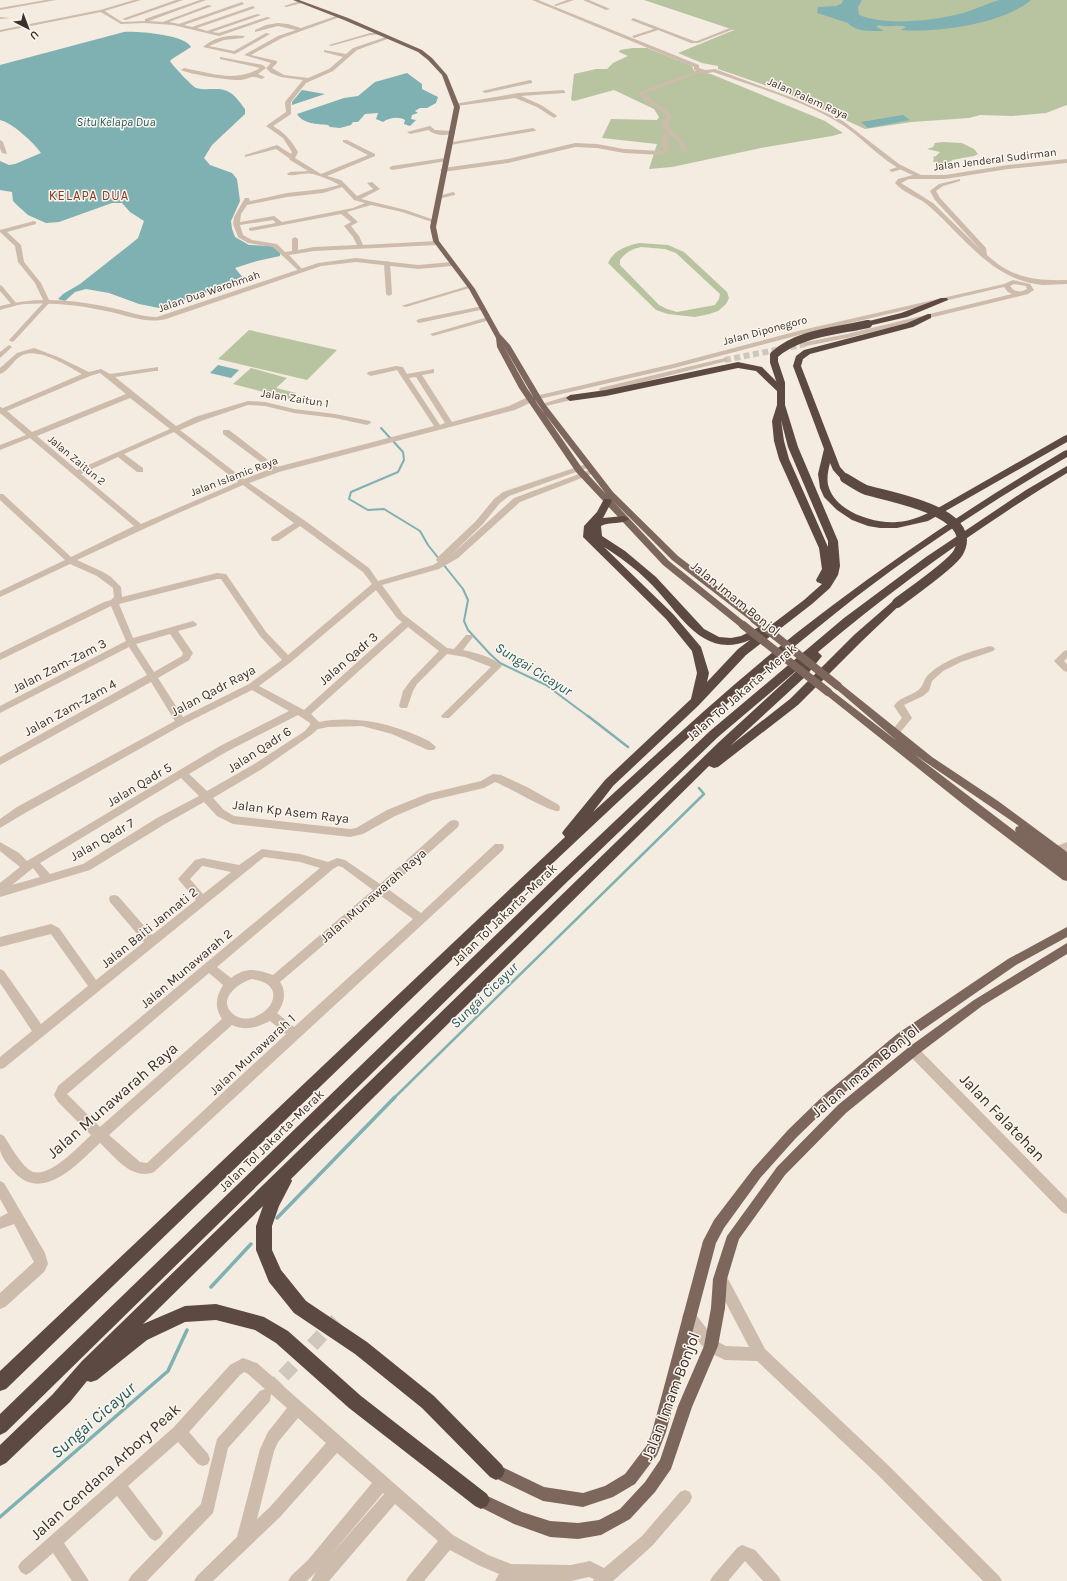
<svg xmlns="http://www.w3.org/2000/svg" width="1067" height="1581" font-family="Karla,sans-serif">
<rect width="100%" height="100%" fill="#f4ebe1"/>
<g fill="#b8c4a0" fill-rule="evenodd">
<path d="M644 0H1067V105L1046 113 1012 116 980 115 969 118 912 122 865 129 782 91 718 69V66L702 63 678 53 734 30Z"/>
<path d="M633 48H647L692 66 694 71 711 74 825 121 843 133 832 136 761 148 672 167 649 169 657 144 602 138 611 119 657 120 659 117 654 109 614 90 574 101 571 100 574 74 596 69H607L613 63 628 56 619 52 620 50Z"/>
<path d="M943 142 962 143 974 149 978 154 974 156 952 160 950 164C943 169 939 165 933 161L934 159 933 157 936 156 940 152 927 149 933 147 935 143Z"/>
<path d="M639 243 668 245 684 252 727 292 729 298 726 304 718 311 709 314 695 317 668 314 656 310 652 306 608 263C614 250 626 246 639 243ZM641 247 665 249 676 253 720 294 719 299 715 305 677 312 667 309 659 305 620 265V260C626 252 632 249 641 247Z"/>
<path d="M249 330 337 350 307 380 218 359Z"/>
<path d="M251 368 287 378 276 388 296 393 290 399 233 384Z"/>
</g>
<g fill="#7fb0b2">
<path d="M843 0H862L858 7 859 15C886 26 931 21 959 14 973 11 987 3 1000 0 1010 0 1022 0 1031 0 1003 24 937 33 901 30L906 27C898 24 888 28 879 25L876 27 883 30 882 31C871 31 855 32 848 23L817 13 818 7 836 6 842 3Z"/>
<path d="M124 32C137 31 186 35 191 47L172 59 170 61C172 65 193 87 196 88 206 91 217 87 227 91 235 94 240 103 245 109V114L212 145 204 158 210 165 232 173 237 179 240 201 231 221 232 229 235 237 249 245 272 246 280 253V256L257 261 235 268 244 279C234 282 226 283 216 286L217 289 214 290 159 308 139 304 109 293 86 289 75 292 65 301 58 299 63 294 80 284 132 243 138 238 144 221 130 212 122 203H112L59 222 46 223 28 215 19 207 13 201 12 192 0 190V161L9 165 15 164 41 153C34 143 13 123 0 120V65Z"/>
<path d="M407 73 422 84V89L438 97 436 103 427 108H420L415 111 418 113 412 115 411 119 416 120 410 126 404 124 405 120C399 116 388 118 383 122L376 119 378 113 365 114 358 122H353L351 125 340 128 330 127 328 125C317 124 303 124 297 114L344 98 358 96 375 82Z"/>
<path d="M302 90 325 94 292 105V102Z"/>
<path d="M903 115 910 120 868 128 861 122Z"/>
<path d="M218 365 239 370 231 378 210 373Z"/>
</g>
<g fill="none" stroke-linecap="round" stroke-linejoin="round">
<g stroke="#7fb0b2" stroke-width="2">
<path d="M381 428 403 452 404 460 398 472 351 492 349 499 368 510 384 509 420 531 428 545 440 560"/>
<path d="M443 564 463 589 468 600 464 621 468 630 490 654 500 663 546 685 589 717"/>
</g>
<g stroke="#7fb0b2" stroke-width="2.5">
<path d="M588 716 628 747"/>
<path d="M394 1098 704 794 699 788"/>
</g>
<g stroke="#7fb0b2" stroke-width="3.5">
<path d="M277 1218 395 1097"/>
<path d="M211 1287 251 1244"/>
<path d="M0 1517 168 1371 187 1330"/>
</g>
<path stroke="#cfc6bd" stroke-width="14" stroke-dasharray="14 7" stroke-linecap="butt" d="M269 1391 338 1318"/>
<path stroke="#cfc6bd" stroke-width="6" stroke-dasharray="6 3.5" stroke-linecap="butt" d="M725 360 806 344"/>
<g fill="#cdbbac" fill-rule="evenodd">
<path d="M46 0H56L0 10V8Z"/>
<path d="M176 0H183L126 20 122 19Z"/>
<path d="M200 0H206L149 21 163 22 208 5 212 6 169 22 179 24 242 2 244 4 184 25 192 27 253 6 255 8 197 28 207 31 257 14 261 15 212 32 219 33 267 17 271 18 219 36 173 25 144 23 121 24 99 11 103 10 122 22 145 21V19Z"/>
<path d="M567 0H574L556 6 554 5Z"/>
<path d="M583 0H589L610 9 606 10Z"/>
<path d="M300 1 302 3 286 7 284 6Z"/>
<path d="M336 16 340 17 282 38 251 55 277 61V63L272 68 284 75 308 78 329 69 343 57 324 52V50L346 54 353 48 386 37 390 38 357 50 333 71 306 83 291 102V114L273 126C285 133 291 140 298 152L295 158 321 174 368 155 343 142V140H347L375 154V156L327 176 341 180 357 196 373 189 367 183 372 182 380 189 361 199 406 210 437 221 432 222 402 212 371 205 347 212 358 222 351 226 359 236 363 245 437 241 440 243 437 245 314 251 289 255 303 270 300 272 273 247 248 243 238 237 233 224 234 217 245 198H249L250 201 287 193 323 189 339 185C336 182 318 175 313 174 306 172 296 176 288 175L287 174 290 172 308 171 290 160 289 158 276 149 245 157V155L277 145 291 154 292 152 283 138 266 126 286 112 285 102 303 80 281 77 271 73 266 68 271 63 244 55 278 36 296 30 278 26 255 32V30L266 25 278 23 288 24 301 28ZM342 187 354 200 365 203 353 208 282 222 274 216 240 222 241 214 247 205 287 197 323 193ZM341 214 351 222 344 226 353 237 357 245 314 247 298 250V239L295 237 292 239V251L285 252 277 244 252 240 243 235 240 225 273 220 276 223 249 228V230L251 231Z"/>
<path d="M0 17 10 18 0 19Z"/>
<path d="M633 18 694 41H697L730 28 734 29 698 43H691L658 30 634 38 632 36 654 29 631 20Z"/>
<path d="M266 33 270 34 235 54 203 47C214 37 230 34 245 36L243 38 224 40 209 46 234 51Z"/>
<path d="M370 33H382L384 34 370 35 331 46 329 45Z"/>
<path d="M220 57 263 65 266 68 258 74 265 77 262 79C249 75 253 78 241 80 231 81 189 74 181 70L184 68C210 73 237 83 260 68L220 59Z"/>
<path d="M699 70 704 71 644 94 669 112 672 118 669 121 668 126 684 142 687 151 684 153 681 151 679 143 662 126 663 120 666 118 665 114 637 94 647 89Z"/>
<path d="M530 80 532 81V83L485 93 482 91Z"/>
<path d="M563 90 565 91V93L521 96 541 105 556 115 557 116 554 118 537 107 515 98 457 106 454 104 518 93Z"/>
<path d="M430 126 435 130 452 131 455 133C449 136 433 136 429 130L410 134 407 132Z"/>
<path d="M533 128 536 130 535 131 450 145 447 143Z"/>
<path d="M665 133 668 135 669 150 663 155 624 153 597 148 575 147 508 163 443 172 440 170 443 168 508 159 575 143 597 144 624 149 662 151 663 150 662 135Z"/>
<path d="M0 140 3 142 7 154 2 153 0 148Z"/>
<path d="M445 158 448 160 447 161 392 170 389 168 392 166Z"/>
<path d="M900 166 903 168 902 169 892 172 889 170Z"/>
<path d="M453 192 455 193V195L438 199 435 197Z"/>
<path d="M34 221 36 222V224L7 232 21 245 24 262 41 283 50 302 14 341 12 342 9 340 10 339 44 302 35 283 18 262 15 246 0 232V230Z"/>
<path d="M387 261 390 263 392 294 389 296 386 294 384 263Z"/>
<path d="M0 285 2 286 16 303V305H12L0 291Z"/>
<path d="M468 286 473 287 406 307 401 306Z"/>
<path d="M483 306 486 308 485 309 419 323 416 321 419 319Z"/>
<path d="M488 317 491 319 490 320 433 336 430 334Z"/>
<path d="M9 345 12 347 0 358V352Z"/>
<path d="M34 348 58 357 89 372 101 369 110 374 158 367V371H155L115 377 176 426 195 417 248 401 265 402 294 409 335 414 370 421 371 423 367 425 335 418 294 413 265 406 248 405 201 421 180 430 244 479 270 469 223 434V430H229L277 467 434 426 397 370 371 376 367 374 368 372 396 366 403 367 407 374 434 369V373L422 375 452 422 509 406 528 397H534V401L515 410 279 472 249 483 304 520 369 568 378 581 433 565 438 562 436 560 437 558 476 521 494 499 503 492 583 465H586L590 467 509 496 500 503 482 525 450 556 514 498 590 470H593L597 472 520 502 458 558 439 569 382 585 403 614 447 648 454 649 466 635H472L473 637 463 650C473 652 496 658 502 666L449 718H443L441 716 491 667 465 657 447 654 417 684 413 691 407 708H401L399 706 403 691 411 680 439 651 408 627 311 714 319 722C357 715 394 724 429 741L436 747 434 750H428L392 734 362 726 328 727 318 729 311 735 262 769 213 798 224 810 234 816 350 829 356 828 387 810 427 794 481 781 493 774 501 775 527 787 559 805 560 808 559 811C551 813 507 786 495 782L484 788 433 800 395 816 363 834 350 837 233 824 217 816 204 802 165 824 90 870 0 897V883L20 867 0 851V842L19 853 27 861 220 746 289 711 252 690 184 724 25 813 0 828V819L17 807 175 721 151 682 0 765V757L147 675 129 647 0 713V706L126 641 111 606 0 660V653L104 602 111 600 114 597 113 588 97 576 70 564 0 597V591L65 560 0 500V494H3L71 557 134 526 30 438 0 450V445L26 435 0 413V407L3 408 82 374C67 366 37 346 21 356 13 360 9 371 0 374V368L17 353ZM100 373 126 394 32 432 7 411 90 376ZM416 377 445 423 440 425 409 378ZM130 398 170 429 77 470 37 436ZM174 432 238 482 141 524 81 474 118 457 137 472H143V468L124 454ZM243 485 294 523 272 537 271 539 272 541H278L300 526 363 572 372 584 288 655 266 632 226 574 217 573 122 597 121 587 111 577 103 572 77 560 174 515ZM217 579H221L260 636 282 660 249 684 183 717 158 678 189 660 193 653 178 631 196 626 197 624 193 621 133 638 119 604ZM376 590 397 618 402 622 304 710 259 686 291 662ZM170 634 183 653 182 656 154 672 136 644ZM298 715 310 723V725L305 731 256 763 207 791 189 774 226 752ZM181 778 199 796 157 818 83 864 50 874 40 863ZM33 868 40 877 12 885Z"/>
<path d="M990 646 993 647 995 649 993 651 961 662 943 671 932 681 929 691 923 696 904 705 912 718 898 735H892L890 733 902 718 894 706C899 697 909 697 917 691 924 687 923 679 929 674 945 659 969 652 990 646Z"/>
<path d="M1067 650V658L1064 661 1067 664V672L1064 671 1054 661 1064 651Z"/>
<path d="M454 820 458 821 459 824 458 827 388 889 421 913 495 844H503L504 847 503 850 154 1172C132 1181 115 1157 100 1143 79 1162 44 1203 15 1173 10 1168 1 1157 0 1150 0 1145 0 1139 0 1134L4 1136C11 1147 18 1160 28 1169 45 1184 79 1146 91 1135L58 1102 54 1095 58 1086 320 868 300 862 264 857 4 1068 0 1069V1057L32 1031 0 983V969L4 971 41 1024 88 986 51 934 0 947V937L51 924 59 928 96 980 144 942 110 902 109 899 110 896 114 895 118 896 152 935 196 900 178 879 195 860 203 858 239 865 262 849 300 854 328 862 337 858 345 860 380 884 450 821ZM202 866H203L231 872 203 894 190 879ZM338 866 342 867 373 890 273 975C256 969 246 967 231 978L217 967 333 869ZM381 896 413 919 294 1027 277 1013C284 1005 287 992 280 982ZM209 973 223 985C216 997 214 1007 222 1019L100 1127 67 1094ZM252 979C257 980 263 981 267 984 288 1000 252 1030 233 1014 216 1000 239 982 252 979ZM270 1021 286 1034 147 1163 140 1162 109 1135 232 1025C246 1031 256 1028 270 1021Z"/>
<path d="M1067 842V851L1058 854 1054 853 1053 850 1054 847Z"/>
<path d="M913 1046 917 1047 1067 1199V1214L1062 1212 909 1055 907 1051 909 1047Z"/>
<path d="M0 1181 4 1183 45 1253 48 1264 44 1272 5 1307 0 1309V1293L34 1262 14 1224 0 1229V1217L8 1213 0 1199Z"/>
<path d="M721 1273 726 1275 765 1349 889 1466 999 1576 1002 1581H983L879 1476 757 1361 725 1360 706 1351 684 1322 682 1317 684 1312 689 1310 694 1312 716 1341 726 1346 749 1347 714 1280 716 1275Z"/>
<path d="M243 1358 257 1363 453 1535 488 1555 511 1564 571 1565 590 1561 604 1568 642 1536 680 1492 685 1490 690 1492 692 1497 690 1502 652 1546 613 1581H593L594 1579 589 1577 571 1581H495L499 1574 478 1565 450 1550 424 1581H406L409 1576 438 1541 395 1504 329 1581H311L316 1572 307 1581H288L291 1576 308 1560 372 1483 337 1453 280 1517 213 1581H194L197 1576 237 1537 260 1449 268 1432 287 1408 271 1394 270 1401 228 1448 213 1513 147 1581H128L131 1576 201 1504 217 1439 260 1391 265 1389 248 1374 244 1372 240 1375 189 1432 208 1454 210 1459 208 1464 203 1466 198 1464 178 1442 128 1486 160 1528 163 1533 160 1538 155 1541 150 1538 117 1496 64 1543 89 1581H72L53 1553 31 1572 26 1575 21 1572 18 1567 21 1562 174 1427 230 1365ZM298 1418 326 1443 270 1507 257 1519 274 1451 278 1442ZM383 1493 384 1494 329 1557Z"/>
<path d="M742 1545 755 1550 778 1576 781 1581H763L745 1561 728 1581H710L713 1576 737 1548Z"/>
</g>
<g fill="#cdbbac" fill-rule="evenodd">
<path d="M134 0H141L101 12 0 32V30L100 10Z"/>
<path d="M532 0H538L699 65V68L705 70 715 69 796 99 843 121 899 164 921 175H945L1008 165 1067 159V163L1008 169 945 179H909L901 183 933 203 981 250 935 200 930 191 939 184 960 179V181L943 186 936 191 940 198 986 248 987 255C1012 278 1035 281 1067 280V284C1059 284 1051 285 1043 285 993 281 964 237 930 207 920 197 904 194 895 183L898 179 913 175C885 165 866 140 841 124 802 100 755 87 713 72L705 74 694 70V67Z"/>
<path d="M356 258 418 265 452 262 455 264 452 266 418 269 356 262 321 266 166 319C145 324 127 315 106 311 80 305 51 302 24 304 16 305 8 308 0 310V306C37 296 75 300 112 308 128 311 141 317 157 317L318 263Z"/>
<path d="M1013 280 1030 284 1034 290 1028 294 847 338 806 346 803 344 806 342 847 334 1012 294 1008 292 1004 287 803 334 674 368 531 401 527 399 531 397 673 364 802 330 1004 284ZM1014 284 1026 286 1027 289C1021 293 1014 292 1010 286Z"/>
<path d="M725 358 727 359V361L603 392 599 390 600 388Z"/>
<path d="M568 396 572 398 571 400 542 407 538 405Z"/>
</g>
<g fill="#7d675c" fill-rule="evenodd">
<path d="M293 0H299L348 18 422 50 432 58 447 75 460 107 436 227 439 241 475 289 500 334 510 345 545 404 613 492 678 556 757 617 758 619 757 621H751L672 560 612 500 669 561 746 623 747 625 746 627H740L663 565 576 472 519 388 497 347 496 338 469 289 433 241 430 227 454 107 442 75 428 60 418 52 344 20ZM503 345 538 405 606 494 582 468 527 388Z"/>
<path d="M838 683 841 684 932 757 998 801 1067 852V881L1063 880 964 805 825 694 823 692 825 690H831L897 741 835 688 833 686ZM915 755 1019 826 1016 827 1015 830 1016 832Z"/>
<path d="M1067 927V937L1016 965 905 1042 832 1103 796 1138 761 1177 724 1228 716 1243 666 1432 657 1455 635 1484 613 1497 583 1507 543 1501 491 1476 489 1471 491 1466 496 1464 544 1487 583 1493 605 1486 625 1474 647 1445 652 1432 703 1241 714 1220 753 1169 788 1130 824 1095 897 1034 1008 959Z"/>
<path d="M1067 943V954L982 1006 917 1055 846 1113 785 1175 739 1239 727 1279 725 1308 718 1346 692 1407 671 1469 655 1492 630 1519 601 1535 578 1539 550 1537 514 1524 476 1505 474 1500 476 1495 481 1493 522 1512 550 1521 578 1523 599 1520 620 1509 645 1482 660 1460 678 1406 704 1346 711 1308 713 1279 727 1236 777 1167 838 1105 909 1047 974 1000Z"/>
</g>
<g fill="#5c4a42" fill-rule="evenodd">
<path d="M941 298H947L948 300 907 317 868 326 864 324 865 322 901 313Z"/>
<path d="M928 314H931V318L913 327 810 354 803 359 801 366 840 467 850 478 848 480H842L833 470 830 463C828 471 826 480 829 488 837 512 874 524 897 522 912 521 925 515 938 508L1064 436 1067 435V442L928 521 897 528H880L868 526 852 520 837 510 824 497 820 488 818 474 824 449 793 366 796 356 804 350 907 323Z"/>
<path d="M738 362 762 367 777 382 781 380 785 383V405L798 447 838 541 840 566 838 575 830 588 812 604 746 655 698 706 613 786 593 812C671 741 748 668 833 605 907 549 984 499 1064 451L1067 450V457C988 504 909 554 837 612 696 724 566 850 436 975 293 1113 149 1251 6 1389L0 1391V1371L565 837 562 833 564 830 605 780 691 699 697 673 692 651 666 619 583 537 584 526 597 512 604 499H610L612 501 603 518 624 516 629 519C623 525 610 521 601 526L602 536 625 551 656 577 704 629 719 637 731 638 741 636 761 626 766 629 804 600 822 584 817 582 816 580 822 569 819 548 779 459 774 441 772 421 777 405V391L756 371 738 368 606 396 570 401 566 398 570 395 606 390ZM781 420 788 447 828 541V547L789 459 784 441ZM604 547C620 557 635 568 648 581 679 610 700 661 750 640L738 649 707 682 709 673 701 647 674 615Z"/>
<path d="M1067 466V473C980 526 896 586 818 652L822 656 806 676 730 746 790 699 854 635 893 601H901L902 603 862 641 798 705 718 767 714 768 709 766 291 1179 292 1181 279 1206 272 1226V1250L281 1270 306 1301 367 1342 434 1396 502 1465 505 1471 502 1477 496 1480 490 1477 422 1408 355 1354 294 1313 269 1282 256 1250V1226L263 1206 143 1324 185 1306 216 1304 264 1317 288 1331 361 1396 487 1494 490 1500 487 1506 481 1509 475 1506 349 1408 276 1343 255 1330 216 1320 185 1322 147 1340 97 1380 91 1382 87 1381 70 1402 6 1463 0 1466V1445L52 1395 82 1361 719 742 803 665 718 737 568 881 6 1432 0 1435V1414L560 873 710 731 844 618 926 557 1026 490Z"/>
</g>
<g stroke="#7d675c" stroke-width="8">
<path d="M754 619 838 686"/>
<path d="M743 625 828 692"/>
</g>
<path stroke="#5c4a42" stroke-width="8" d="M781 383 774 362V355C798 333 837 331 868 324"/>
<path stroke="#5c4a42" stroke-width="10" d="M845 478C852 482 859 487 866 490 890 497 982 512 958 553 951 565 910 593 897 603"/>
</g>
<g text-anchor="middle" stroke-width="3" stroke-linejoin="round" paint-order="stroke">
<g font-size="11" fill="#3b302b" stroke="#fbf5ee">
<text transform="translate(808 98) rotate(24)" y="4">Jalan Palem Raya</text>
<text transform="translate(995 159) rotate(-7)" y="4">Jalan Jenderal Sudirman</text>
<text transform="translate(209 291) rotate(-19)" y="4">Jalan Dua Warohmah</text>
<text transform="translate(765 330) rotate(-15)" y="4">Jalan Diponegoro</text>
<text transform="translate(295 398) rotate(9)" y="4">Jalan Zaitun 1</text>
<text transform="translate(77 460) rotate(40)" y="4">Jalan Zaitun 2</text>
<text transform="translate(234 476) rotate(-21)" y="4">Jalan Islamic Raya</text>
</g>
<g font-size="12" font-style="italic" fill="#1f5a5e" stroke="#fbf5ee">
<text x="116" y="126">Situ Kelapa Dua</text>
</g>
<g font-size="13" letter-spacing="1" fill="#8c3b22" stroke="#fbf5ee">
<text x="89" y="200">KELAPA DUA</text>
</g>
<g font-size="13" fill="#3b302b" stroke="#fbf5ee">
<text transform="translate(736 598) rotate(39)" y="5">Jalan Imam Bonjol</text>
<text transform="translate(348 658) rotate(-41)" y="5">Jalan Qadr 3</text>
<text transform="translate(59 665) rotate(-27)" y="5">Jalan Zam-Zam 3</text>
<text transform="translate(213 690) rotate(-28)" y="5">Jalan Qadr Raya</text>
<text transform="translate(741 692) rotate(-41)" y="5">Jalan Tol Jakarta–Merak</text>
<text transform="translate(70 707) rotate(-29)" y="5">Jalan Zam-Zam 4</text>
<text transform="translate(259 749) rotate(-33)" y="5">Jalan Qadr 6</text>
<text transform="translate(139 784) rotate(-31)" y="5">Jalan Qadr 5</text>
<text transform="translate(291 811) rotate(7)" y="5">Jalan Kp Asem Raya</text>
<text transform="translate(102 839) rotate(-30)" y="5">Jalan Qadr 7</text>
<text transform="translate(373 895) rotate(-41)" y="5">Jalan Munawarah Raya</text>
<text transform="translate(504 914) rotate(-44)" y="5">Jalan Tol Jakarta–Merak</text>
<text transform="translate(149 927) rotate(-39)" y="5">Jalan Baiti Jannati 2</text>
<text transform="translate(186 968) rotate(-40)" y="5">Jalan Munawarah 2</text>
<text transform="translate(252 1054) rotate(-43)" y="5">Jalan Munawarah 1</text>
<text transform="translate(271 1140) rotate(-44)" y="5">Jalan Tol Jakarta–Merak</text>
</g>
<g font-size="14" font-style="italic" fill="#1f5a5e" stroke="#fbf5ee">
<text transform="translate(534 669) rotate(32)" y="5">Sungai Cicayur</text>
<text transform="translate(484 995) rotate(-44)" y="5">Sungai Cicayur</text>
</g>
<g font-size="16" fill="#3b302b" stroke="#fbf5ee">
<text transform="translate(865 1070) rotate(-40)" y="6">Jalan Imam Bonjol</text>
<text transform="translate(112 1100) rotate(-41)" y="6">Jalan Munawarah Raya</text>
<text transform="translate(1003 1117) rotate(46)" y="6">Jalan Falatehan</text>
<text transform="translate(670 1396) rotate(-69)" y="6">Jalan Imam Bonjol</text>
<text transform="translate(105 1471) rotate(-42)" y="6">Jalan Cendana Arbory Peak</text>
</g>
<g font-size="17" font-style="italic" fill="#1f5a5e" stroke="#fbf5ee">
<text transform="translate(93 1420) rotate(-41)" y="6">Sungai Cicayur</text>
</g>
</g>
<g transform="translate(28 28) rotate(138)" stroke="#fbf5ee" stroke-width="3" paint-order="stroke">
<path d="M0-3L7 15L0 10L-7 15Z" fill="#3b302b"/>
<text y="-6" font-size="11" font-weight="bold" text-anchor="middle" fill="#3b302b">U</text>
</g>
</svg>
